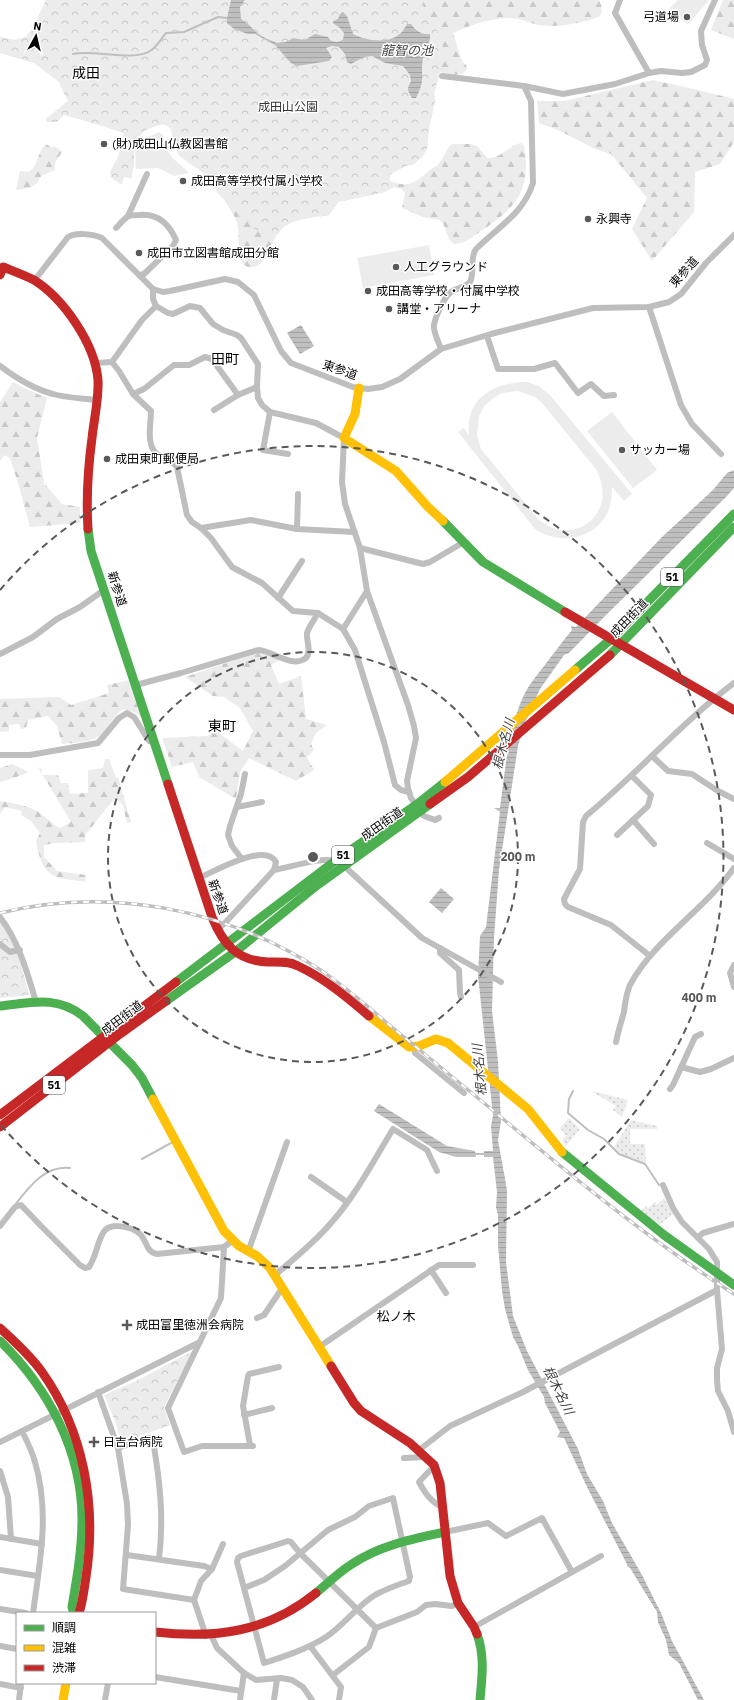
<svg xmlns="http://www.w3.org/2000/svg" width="734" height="1700" font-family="'IBM Plex Sans','Noto Sans JP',sans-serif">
<defs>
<pattern id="grass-dots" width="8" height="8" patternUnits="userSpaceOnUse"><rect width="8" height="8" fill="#ececec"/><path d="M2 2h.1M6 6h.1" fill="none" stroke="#c9c9c9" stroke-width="1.8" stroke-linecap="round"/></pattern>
<pattern id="forest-firs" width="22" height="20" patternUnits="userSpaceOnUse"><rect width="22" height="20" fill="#ececec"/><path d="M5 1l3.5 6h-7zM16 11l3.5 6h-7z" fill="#c9c9c9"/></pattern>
<pattern id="park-crowns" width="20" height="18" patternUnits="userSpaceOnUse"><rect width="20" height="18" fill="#ececec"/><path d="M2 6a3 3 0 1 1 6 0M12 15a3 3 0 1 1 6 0" fill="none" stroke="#c9c9c9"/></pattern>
<pattern id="water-rules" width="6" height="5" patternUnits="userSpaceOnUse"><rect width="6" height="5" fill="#bfbfbf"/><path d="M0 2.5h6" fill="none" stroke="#a2a2a2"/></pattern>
</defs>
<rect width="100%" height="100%" fill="#fff"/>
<g fill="url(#grass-dots)">
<path d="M591 1091 628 1100 622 1117 613 1110 616 1106Z"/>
<path d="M569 1118 580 1129 566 1146 562 1140 566 1136 560 1128Z"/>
<path d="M631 1120 657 1126V1129H630V1144H645L646 1163 621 1154 614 1147Z"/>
<path d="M664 1198 673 1214 658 1226 640 1212 646 1206 648 1208 655 1202 657 1205Z"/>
</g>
<g fill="url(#forest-firs)">
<path d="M46 0H599C602 6 603 10 600 16 585 23 555 28 539 25 529 23 520 18 509 18 490 18 471 25 453 33L462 61 466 65 467 69C461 78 449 74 440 72L434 93 435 101 429 128 427 149 422 157 414 164 405 166 390 175 388 180C408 189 415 183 430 170 434 167 438 166 440 162 445 156 446 149 452 144H471L477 146 487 158C501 159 508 146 521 143L524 146C532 190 516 208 481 231 472 237 465 244 454 244L449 239 443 223 439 220 423 217 402 208 405 193 401 189 394 187 385 192 338 202 329 215C317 217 292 219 282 227 272 237 267 270 249 267 233 264 242 232 236 220 231 208 211 179 201 171 194 165 185 162 179 155 173 147 175 132 169 127 165 123 160 124 155 126 127 136 137 156 131 179L124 176 122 184 111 177 110 172 118 158 124 133 122 130 63 115 57 122H47L46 119 68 101 77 85 65 96 59 82 34 63 0 53V37L15 40 26 37 34 27Z"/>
<path d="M723 0H734V39L711 30Z"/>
<path d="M653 80 698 90 734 99V142L720 164 695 172 694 212 652 261 632 229 647 198 611 154 595 149 558 130 539 123 537 101H564Z"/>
<path d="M46 144 52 148 55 146 62 152 55 163V170L41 176 37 183 30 188 17 190 16 189 20 171 29 172C39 165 37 152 46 144Z"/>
<path d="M13 382 26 389 47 398 37 438 44 483 62 504 80 507V523L30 527 18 483 10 458 5 455 0 461V402Z"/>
<path d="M259 652 280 660 271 665 279 684 301 676 306 719 327 725 316 733 311 744 314 750 307 757 314 770 296 781 249 758 240 772 236 799 199 777 193 762 172 767 162 738 208 736 215 730 243 751 253 731 240 708 224 697 213 696 185 677Z"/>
<path d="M129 680 144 721C137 712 132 710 121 710 113 718 108 727 101 735 94 742 72 743 62 744L57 726 48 716 28 720 26 728 21 729 19 724 9 725V731L0 732V699L59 697 71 705 109 693 107 685Z"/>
<path d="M105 759H109L116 778 118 777 131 822 127 823 123 806 116 798C104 809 96 823 85 835V842L55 843 44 845V857L57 871 86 875 85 882C76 880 66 880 57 877 43 873 38 854 36 841L40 833 31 821 21 815 22 811 5 807 0 814V801C12 803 26 805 37 811 45 816 50 823 60 828L71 822 38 767 42 769V775H58L61 783H68L70 794 88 793V770L103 768Z"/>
<path d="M12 764 29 772 14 778 0 782V768Z"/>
</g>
<g fill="url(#park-crowns)">
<path d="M46 0H424L423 3 424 11 427 18 435 26 443 45 438 80 434 93 435 101 429 128 427 149 422 157 414 164 405 166 390 174 389 189 385 192 338 202 329 215C312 218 288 218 278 234L255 230 240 211 221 197 201 171 179 155 175 148 171 129 168 126 161 124 153 127 143 131 138 136 134 149V165L131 179 124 176 122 184C116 182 111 179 110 172L118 158 124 133 73 117 63 115 57 122H47L46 119 68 101 59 82 34 62 0 53V37L15 40 26 37 34 27Z"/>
<path d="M0 919 16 946 29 995 0 998Z"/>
<path d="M193 1351 164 1407 170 1425 124 1442 121 1441 115 1421 104 1395 136 1381Z"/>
</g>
<g fill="#ececec" fill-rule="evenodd">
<path d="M678 0H709L688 25 670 8Z"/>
<path d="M159 132 163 135C168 159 173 157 189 173L174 176 158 168 136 169 135 149 138 141Z"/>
<path d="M429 245 434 275 363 288 357 258Z"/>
<path d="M527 382 539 386 550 395 632 494 624 501 612 487C612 497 611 506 607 514 593 540 558 545 535 529L458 432 464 428 469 435C465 398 495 382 527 382ZM518 391 535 397 542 403 595 468C621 511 575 550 538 519L481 449 477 435 479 416 485 405 495 397 502 393Z"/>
<path d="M612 412 657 470 633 488 587 431Z"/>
</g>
<g fill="url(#water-rules)">
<path d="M231 0H245L240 7 241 19 248 24 257 33 265 38 277 43 286 42 293 38 305 40 315 34 328 37 331 41 337 42 343 40 344 33 340 28 333 23V21L338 19 340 14 343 12 347 16 353 34C364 40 385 44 397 36 401 34 405 28 407 24H411C416 31 421 35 430 34V38C429 45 424 51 423 58 420 76 426 79 416 98H412C407 91 407 88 411 81L410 75 403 66 385 63 372 56 364 57 351 64 347 62 345 54 339 47 332 46 326 48 332 57 329 61 297 66 291 63 275 45 255 34H248L234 29 227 23V18Z"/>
<path d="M301 325 314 346 300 354 287 333Z"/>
<path d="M734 470V488L727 496 605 616 569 653 564 655 540 689 525 723 518 746 499 870 494 938 492 1011 498 1061 501 1121 498 1140 507 1190 506 1262 513 1316 527 1351 578 1449 587 1474 603 1501 612 1523 642 1575 661 1613 672 1641 704 1700H698L679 1663 669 1655 666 1640 658 1622 657 1612 630 1568 627 1566V1564L588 1489 564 1438 557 1437 560 1432 545 1403 544 1397 528 1370 518 1346 513 1337 505 1309 502 1291 498 1245V1215L496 1207 497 1192 493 1157H484V1151H493L491 1126 493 1115 478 976 480 936 486 927 500 812 494 808H500C505 771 508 731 523 697 529 684 539 673 547 662 556 651 563 640 572 630L571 626 576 627 662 537 713 490 727 473Z"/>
<path d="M441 888 454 899 442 913 429 902Z"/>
<path d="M379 1104 447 1146 475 1151 476 1157H456L439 1152 374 1111Z"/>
</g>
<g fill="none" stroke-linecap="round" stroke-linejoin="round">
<g stroke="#bfbfbf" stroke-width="2">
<path d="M73 54C94 49 133 62 150 51 157 47 161 39 166 33L184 32 218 17 227 18"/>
<path d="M573 1091 569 1099 568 1113 588 1130 604 1139 619 1154 645 1164 659 1185"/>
<path d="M473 1154H485"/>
<path d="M142 1159 171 1143"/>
<path d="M15 1205C29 1187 45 1165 70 1168"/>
</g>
<g stroke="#bebebe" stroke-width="6">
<path d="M649 73 661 71 682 73 691 72 705 65 707 60 702 45 701 31 715 0"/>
<path d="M442 76 524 86 563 94 615 84 649 73 615 13 620 0"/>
<path d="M128 216 147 174"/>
<path d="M116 228C119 225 123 220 127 217 130 215 136 215 139 215 158 213 169 224 176 240L173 246 144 274 140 275"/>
<path d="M34 281 68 237C76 232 93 234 102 238L153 289 163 292 170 291 225 279 238 282 254 295 281 351 291 363 353 387 368 389 382 387 400 379 441 349 491 334 593 308 649 307 669 302 681 294 706 263 734 235"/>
<path d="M153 289V299L156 306 168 313 173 314 190 306 200 308 213 324 223 330 237 335 241 338 258 364 257 387 258 398 262 405 270 412 316 423 344 438 342 482 345 504 360 548 367 591 408 705 414 726 416 738 407 781 408 788 411 798 424 816 435 820 439 818"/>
<path d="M649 307 681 405 692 424 721 454"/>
<path d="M487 336 498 369H534L555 363 578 393 591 384 604 396 614 395"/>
<path d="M441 349C439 343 433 332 434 325 435 318 444 297 451 292 456 288 465 288 470 282 475 274 469 259 476 249 497 228 524 213 533 183L531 101 524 86"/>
<path d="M112 362 119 371 133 394 151 411C151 424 145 448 159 455 166 459 172 461 177 467L187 515 192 522 201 528 211 538 232 567 262 583 293 611 318 613 343 629 355 650 384 742 395 785 401 790 409 792"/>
<path d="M112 362 142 320 156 306"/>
<path d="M95 363 112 362"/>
<path d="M0 366C16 378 33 389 53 394 66 398 82 398 96 400"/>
<path d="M133 394 144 389 174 365H189L205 357 212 359 238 395"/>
<path d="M214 410 238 395 257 387"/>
<path d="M270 412 263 450 288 454"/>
<path d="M201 528 251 520 297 529 354 532"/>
<path d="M297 529 298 494"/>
<path d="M360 548 423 564 430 562 464 542"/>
<path d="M278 598 302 561"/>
<path d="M343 629 367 591"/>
<path d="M0 654 33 637 57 619 80 607 104 590"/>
<path d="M136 685 181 673 258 650C272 650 292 669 306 658 312 651 306 640 307 633 309 626 315 619 318 613"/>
<path d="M0 755H30L98 743 119 718 127 713 134 717 149 741 155 742"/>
<path d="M652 756 668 771 692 774 718 791 734 799"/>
<path d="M237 807 262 802"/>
<path d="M633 820 654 844"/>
<path d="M617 835 648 806 651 795 632 776"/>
<path d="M707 843 734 859"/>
<path d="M242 859 232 846 228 835 230 826 241 794 245 774"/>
<path d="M343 865 422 938 501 982"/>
<path d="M274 870C291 867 320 857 335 861"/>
<path d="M199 878C215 871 264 842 276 862L274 870 224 924 217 929"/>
<path d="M0 917C19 942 27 972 36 1002"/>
<path d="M0 944 10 952 20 950"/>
<path d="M440 948V953L459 970 460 993 461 997"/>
<path d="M650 956 611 925 568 907 565 904 564 899 580 869 583 822 586 816C637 774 681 723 734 683"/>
<path d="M734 965 730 973 734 987"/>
<path d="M616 1042C618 1032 621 1022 624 1012 625 1003 626 994 630 985 653 941 704 910 734 868"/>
<path d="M414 1048 415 1053 464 1093"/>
<path d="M681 1067 700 1072 711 1069 734 1058"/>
<path d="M670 1089 673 1085 695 1037 701 1034"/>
<path d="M311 1177 347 1202"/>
<path d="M663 1185 673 1208 682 1222 709 1249 717 1262V1290L722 1349 717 1368V1380L718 1391 728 1411 734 1432"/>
<path d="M0 1226 15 1207 21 1205 41 1226 80 1265 85 1268 89 1267C96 1257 97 1243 103 1233 110 1221 132 1227 140 1234 147 1241 146 1252 157 1254L224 1247 232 1241"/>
<path d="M698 1237 703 1233 734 1224"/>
<path d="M224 1247 221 1298 168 1408 184 1452 202 1446H253"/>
<path d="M248 1252 287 1142"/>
<path d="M431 1270 446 1293"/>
<path d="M275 1275C295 1258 315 1242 331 1223 356 1195 374 1160 393 1129L427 1150 437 1171"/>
<path d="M257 1318 264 1315 283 1287"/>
<path d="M319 1347 439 1265H473"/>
<path d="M98 1392 118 1448 127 1504 128 1525 123 1589 194 1600"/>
<path d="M244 1415 272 1408"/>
<path d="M22 1431C27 1441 32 1451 35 1462 50 1513 40 1561 33 1613"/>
<path d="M0 1442 200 1342"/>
<path d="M250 1445 243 1406 248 1376 249 1374 279 1367"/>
<path d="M118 1448 147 1438H152L153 1441C160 1481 164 1519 159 1559"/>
<path d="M419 1450 450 1426 523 1392 717 1290"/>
<path d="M404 1458 425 1457"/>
<path d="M434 1466 419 1482C425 1493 431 1502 443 1508"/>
<path d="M0 1471 8 1497 11 1539"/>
<path d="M445 1532 488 1523 506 1536 542 1518 572 1572"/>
<path d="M0 1537 42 1544"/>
<path d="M127 1555 204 1566 212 1569"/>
<path d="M0 1570 38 1576"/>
<path d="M244 1588 264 1580 285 1566 328 1530 355 1517 369 1506 393 1498 410 1577 409 1581C397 1585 386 1589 375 1595 357 1606 344 1625 326 1637 307 1649 286 1656 264 1663L237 1562 238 1558 241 1556 288 1541 291 1542 300 1553 376 1628"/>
<path d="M0 1609 26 1613"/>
<path d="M474 1627 601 1556"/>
<path d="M211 1635 217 1648 244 1673 256 1680 281 1678 292 1680 303 1687 312 1700"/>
<path d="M206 1636 194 1600 201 1581 212 1569 223 1544"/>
<path d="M0 1646 17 1649"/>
<path d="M310 1646 341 1687 339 1700"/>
<path d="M333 1675 369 1647 376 1628 417 1612 426 1605 435 1604 452 1606 458 1603"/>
<path d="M155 1677 241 1691"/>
<path d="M0 1684 21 1688"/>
<path d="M19 1700 21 1683"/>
<path d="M105 1700 108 1683"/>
<path d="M240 1700 244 1673"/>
<path d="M274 1700 277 1679"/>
</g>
<g stroke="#4caf50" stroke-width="9">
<path d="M443 521 483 562 565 612"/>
<path d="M88 529 91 551 168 784"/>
<path d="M610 655 734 527"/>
<path d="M575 670 611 639 734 514"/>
<path d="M176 982 335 861 416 805 445 782"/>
<path d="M166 1001 235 952 316 886 430 804"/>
<path d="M0 1006C31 1003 56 995 83 1016L132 1065 142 1078 153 1099"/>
<path d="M562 1152 664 1235 734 1285"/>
<path d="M0 1341C48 1388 82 1451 82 1519 82 1549 77 1578 72 1607L74 1613"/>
<path d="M316 1593C328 1583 339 1572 352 1564 380 1545 413 1539 445 1532"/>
<path d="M477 1634C485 1656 482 1677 480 1700"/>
</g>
<g stroke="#ffc107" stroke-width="9">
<path d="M359 388 355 414 344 438 396 471 428 507 443 521"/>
<path d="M445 782 575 670"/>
<path d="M369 1016 409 1047 419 1046 436 1039 448 1043 528 1109 562 1152"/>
<path d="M153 1099 224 1231 239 1246 257 1256 270 1268 331 1366"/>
<path d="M63 1700 66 1683"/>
</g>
<g stroke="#c62828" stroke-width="9">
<path d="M0 275 3 267C13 271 24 275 34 280 64 299 95 344 98 380 99 399 94 419 92 438 88 468 86 498 88 529"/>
<path d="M565 612 734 710"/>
<path d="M168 784 212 917C223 944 237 961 268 962 278 962 289 961 298 966 324 978 347 997 369 1016"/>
<path d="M430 804 468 777 610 655"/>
<path d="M0 1115 176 982"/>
<path d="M0 1127 120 1034 166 1001"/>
<path d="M0 1328C15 1342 30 1355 42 1372 84 1431 97 1506 86 1577 84 1589 83 1601 79 1613"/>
<path d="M331 1366 354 1403 361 1411 410 1443 434 1465 440 1483 450 1576 458 1603 474 1627 477 1634"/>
<path d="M155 1632C215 1639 268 1632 316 1593"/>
</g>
<defs>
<path id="rail" d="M0 913C109 886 226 909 319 969 343 985 365 1004 387 1023 421 1051 456 1080 490 1108 569 1174 648 1239 734 1294"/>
</defs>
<use href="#rail" stroke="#bebebe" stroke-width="3.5"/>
<use href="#rail" stroke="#fff" stroke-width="2" stroke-dasharray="6" stroke-linecap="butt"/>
</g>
<g fill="none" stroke="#595959" stroke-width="2" stroke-dasharray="7 5">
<circle cx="313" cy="857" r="205"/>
<path d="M0 590A411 411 0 1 1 0 1124"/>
</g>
<g fill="#595959" stroke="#fff" stroke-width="1.5">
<circle cx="687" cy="17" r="4"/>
<circle cx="104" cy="144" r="4"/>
<circle cx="183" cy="181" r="4"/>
<circle cx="588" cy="219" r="4"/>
<circle cx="139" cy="253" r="4"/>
<circle cx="396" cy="267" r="4"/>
<circle cx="368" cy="291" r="4"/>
<circle cx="389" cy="309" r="4"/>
<circle cx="622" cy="450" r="4"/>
<circle cx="107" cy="459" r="4"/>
<path d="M125 1319h4v4h4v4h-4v4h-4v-4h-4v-4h4z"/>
<path d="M92 1436h4v4h4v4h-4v4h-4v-4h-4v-4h4z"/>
</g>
<g text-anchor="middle" stroke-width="3" stroke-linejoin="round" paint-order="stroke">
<g fill="#fff" stroke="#4c4c4c" stroke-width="1">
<rect x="661" y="568" width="22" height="18" rx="3"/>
<rect x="332" y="846" width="22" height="18" rx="3"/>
<rect x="43" y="1076" width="22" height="18" rx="3"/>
</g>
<g font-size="11" font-weight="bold" fill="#000">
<text x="672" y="581">51</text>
<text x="343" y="859">51</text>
<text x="54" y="1089">51</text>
</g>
<g font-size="12" fill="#000" stroke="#fff" text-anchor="start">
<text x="679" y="21" text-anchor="end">弓道場</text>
<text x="112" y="148">(財)成田山仏教図書館</text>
<text x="191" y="185">成田高等学校付属小学校</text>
<text x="596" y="223">永興寺</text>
<text x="147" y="257">成田市立図書館成田分館</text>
<text x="404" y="271">人工グラウンド</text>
<text x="376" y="295">成田高等学校・付属中学校</text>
<text x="397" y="313">講堂・アリーナ</text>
<text x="630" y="454">サッカー場</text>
<text x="115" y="463">成田東町郵便局</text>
<text x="136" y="1329">成田富里徳洲会病院</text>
<text x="103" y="1446">日吉台病院</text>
</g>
<g font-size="12" fill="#333" stroke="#fff">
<text x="288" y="111">成田山公園</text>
</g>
<g font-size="12" fill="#000" stroke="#fff">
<text transform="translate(684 272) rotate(-48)" y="4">東参道</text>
<text transform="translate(340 370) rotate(19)" y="4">東参道</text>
<text transform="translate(117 589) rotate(72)" y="4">新参道</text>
<text transform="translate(629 618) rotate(-46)" y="4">成田街道</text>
<text transform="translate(382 824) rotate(-35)" y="4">成田街道</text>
<text transform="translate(218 897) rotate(71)" y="4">新参道</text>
<text transform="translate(122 1018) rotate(-37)" y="4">成田街道</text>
</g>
<g font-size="13" font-style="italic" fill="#444" stroke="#fff">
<text x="407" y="55">龍智の池</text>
<text transform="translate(503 744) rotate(-75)" y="5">根木名川</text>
<text transform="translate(479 1070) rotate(-95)" y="5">根木名川</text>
<text transform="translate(559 1390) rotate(64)" y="5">根木名川</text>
</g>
<g font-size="13" fill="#000" stroke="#fff">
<text x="396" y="1321">松ノ木</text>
</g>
<g font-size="14" fill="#000" stroke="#fff">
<text x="86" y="78">成田</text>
<text x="225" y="364">田町</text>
<text x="222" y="731">東町</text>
</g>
</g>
<circle cx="313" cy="857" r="6" fill="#595959" stroke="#fff" stroke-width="2"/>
<g font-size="12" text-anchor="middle" font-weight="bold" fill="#595959" stroke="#fff" stroke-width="3" stroke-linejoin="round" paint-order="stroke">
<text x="518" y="861">200 m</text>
<text x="699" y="1002">400 m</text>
</g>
<rect x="16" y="1612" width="140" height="72" fill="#ffffff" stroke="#999999"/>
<rect x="24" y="1625" width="20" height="6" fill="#4caf50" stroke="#999999"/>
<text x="52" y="1632" font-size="12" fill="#000000">順調</text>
<rect x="24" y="1645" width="20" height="6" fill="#ffc107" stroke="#999999"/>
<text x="52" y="1652" font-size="12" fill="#000000">混雑</text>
<rect x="24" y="1665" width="20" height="6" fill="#c62828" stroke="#999999"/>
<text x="52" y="1672" font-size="12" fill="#000000">渋滞</text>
<g transform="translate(36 36) rotate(8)" stroke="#ffffff" stroke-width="3" paint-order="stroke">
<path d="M0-3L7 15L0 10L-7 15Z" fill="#000000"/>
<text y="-6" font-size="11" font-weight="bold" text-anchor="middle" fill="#000000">N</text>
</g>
</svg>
